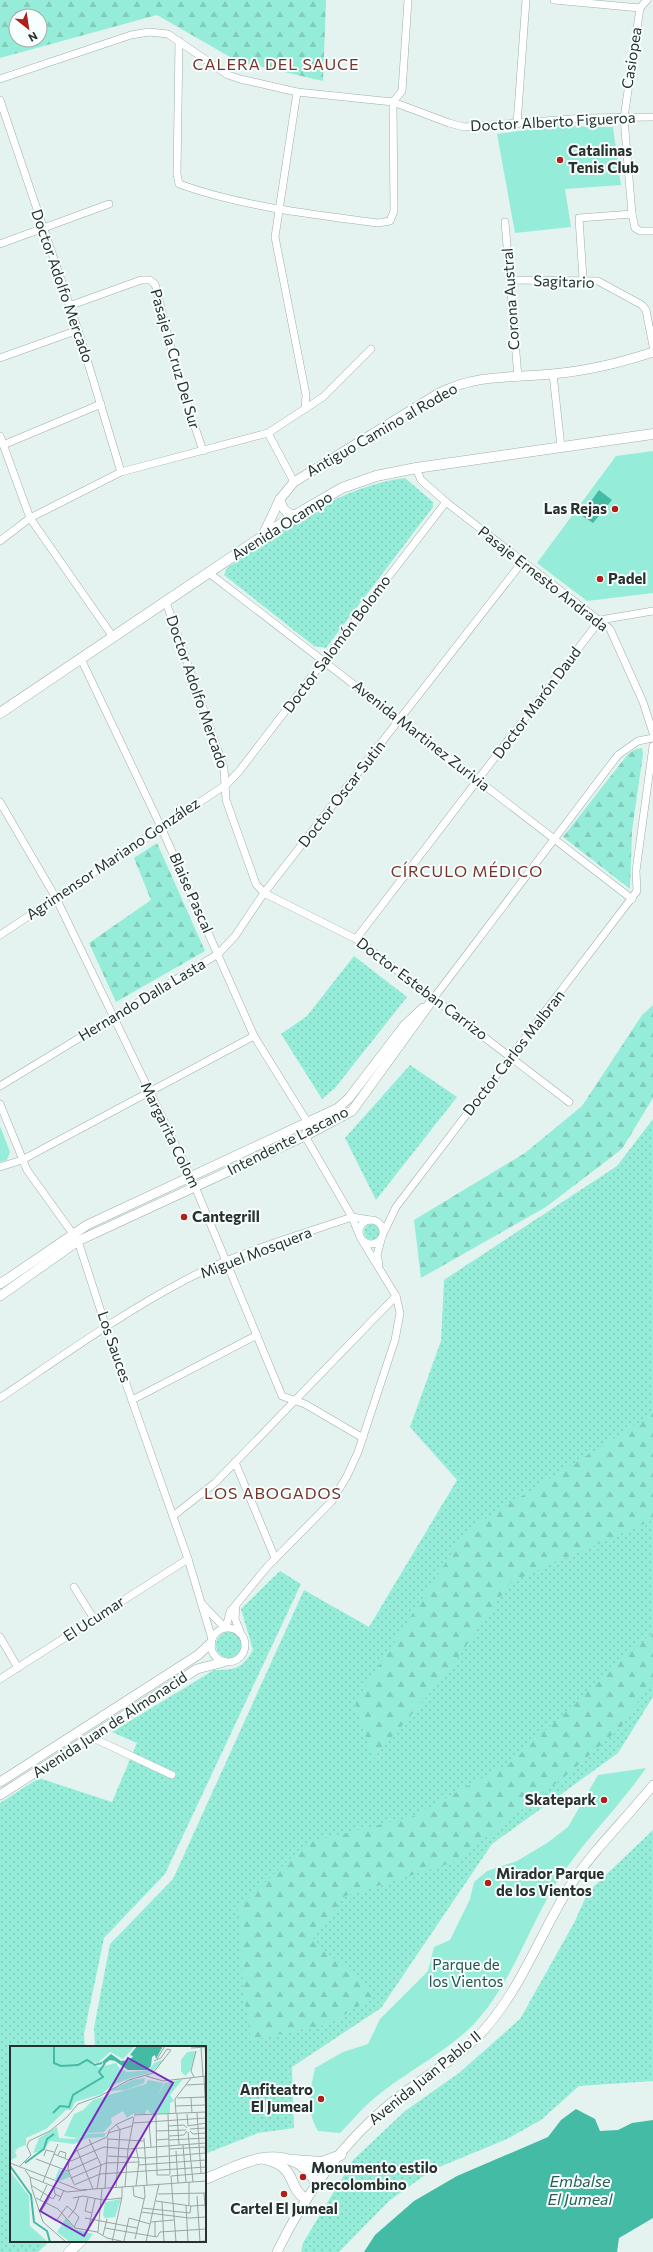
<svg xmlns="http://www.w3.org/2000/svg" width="653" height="2252" font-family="Commissioner,sans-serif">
<defs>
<pattern id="grass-dots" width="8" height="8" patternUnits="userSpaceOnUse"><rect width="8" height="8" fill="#95edd9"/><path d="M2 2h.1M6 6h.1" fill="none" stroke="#81ccbb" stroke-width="1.8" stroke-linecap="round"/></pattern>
<pattern id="forest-firs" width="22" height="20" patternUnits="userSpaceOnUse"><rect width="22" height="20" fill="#95edd9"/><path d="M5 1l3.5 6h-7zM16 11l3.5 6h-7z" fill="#81ccbb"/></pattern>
</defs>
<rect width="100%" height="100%" fill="#e4f3ef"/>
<g fill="url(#grass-dots)">
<path d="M405 478 433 502V507L326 648 314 646 224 575 227 568C282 531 338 486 405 478Z"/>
<path d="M354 956 407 997 335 1088 322 1099 281 1034 307 1016Z"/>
<path d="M410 1065 457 1097 376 1200 345 1138Z"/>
<path d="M653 1119V1697L618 1753 492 1844 381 2008 292 2067 294 2128 258 2133 205 2154V2047H95L94 2028 110 1944 173 1879 304 1590 369 1627 457 1480 410 1427 441 1341 444 1280 617 1166Z"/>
<circle cx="372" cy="1232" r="8"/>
<path d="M280 1571 301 1584 165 1874 104 1938 84 2034 85 2047H11V2241H50L38 2252H0V1803L39 1778 112 1802 137 1743 112 1732 214 1670C235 1670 242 1669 253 1650L241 1609Z"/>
<circle cx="229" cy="1645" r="13"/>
<path d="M653 1830V2081L579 2086 541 2120 507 2139 432 2170 389 2201 339 2252H301L303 2243 353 2160 405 2111 459 2073 520 2019 574 1923 588 1892Z"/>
</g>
<g fill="url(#forest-firs)" fill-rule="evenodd">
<path d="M0 0H326L323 81 237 61 157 15 0 58ZM16 16H40V40H16Z"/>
<path d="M642 748 643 754 632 831 630 889 563 837 628 754 636 749Z"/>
<path d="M157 843 205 951 116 1002 89 943 151 900 134 858Z"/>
<path d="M653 1005V1098L622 1149 546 1207 421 1278 414 1220 525 1153 582 1106 642 1015Z"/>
<path d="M653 1409V1520L511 1582 444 1677 373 1759 355 1703 466 1531 640 1422Z"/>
<path d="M653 1632V1678L621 1727 568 1774 454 1862 345 1896 312 1940 377 1994 330 2024 251 2040 243 1990 238 1909 306 1843 414 1816 511 1762Z"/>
</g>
<g fill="#95edd9">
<path d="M556 126 613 127 621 185 565 189 571 227 515 233 497 134Z"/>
<path d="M653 451V593L587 601 537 563 616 456Z"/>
<path d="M0 1126 10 1152 7 1160 0 1162Z"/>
<path d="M646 1768C618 1809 581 1843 555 1885 527 1931 511 1985 473 2025 443 2055 403 2073 371 2101 360 2111 350 2123 340 2133L318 2131C305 2108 310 2092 315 2068L343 2052 368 2044 380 2019 428 1971 434 1947 450 1940 470 1899 474 1882 487 1871 517 1861 547 1843 568 1827 598 1775Z"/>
</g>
<g fill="#43bba5">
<path d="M599 490 612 500 593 523 581 515Z"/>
<path d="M576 2109 595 2119 600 2131 618 2130 632 2123 653 2120V2218L619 2238 617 2252H364L375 2235 414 2201 457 2176 548 2137 561 2120Z"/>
</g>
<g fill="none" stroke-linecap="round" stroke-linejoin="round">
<defs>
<g id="street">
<path d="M554 0 640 8"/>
<path d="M647 0 640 8 624 118 632 214 635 228 640 231H653"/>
<path d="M179 41 177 174 179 184C243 207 311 214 378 223L390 221 394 211 393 102 402 91 408 0"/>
<path d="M0 79 131 35 149 32 168 34 228 75 240 79 297 92 393 102 449 123 464 127 584 118 653 117"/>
<path d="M297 92 275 237 306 395 305 409"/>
<path d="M0 100 78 330 121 472"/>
<path d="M517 124 526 0"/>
<path d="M505 222 518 377"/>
<path d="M0 244 109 204"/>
<path d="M583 279 579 218 632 214"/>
<path d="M510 280 598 281 642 305 646 310 653 346"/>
<path d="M69 306 141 280H150L155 284 178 376 203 451"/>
<path d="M0 358 78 330"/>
<path d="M553 374 561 447"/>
<path d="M268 433 294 482"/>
<path d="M0 436 30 518 113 637"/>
<path d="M3 445 101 404"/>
<path d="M416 468 421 480 446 502 610 629 643 702 653 733"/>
<path d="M0 541 30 518 121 472 268 433 323 397 371 349"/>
<path d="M209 573 632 899"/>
<path d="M166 602 224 768 226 800 256 884 264 893 356 939 569 1102"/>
<path d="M600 620 653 611"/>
<path d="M81 659 161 827 254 1036 308 1123 305 1136 352 1217 358 1232"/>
<path d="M0 802 56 898 191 1177 282 1396 305 1404 363 1438"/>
<path d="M0 935 227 784 240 770 446 502"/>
<path d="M356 939 600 620"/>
<path d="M433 999 618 755 638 741 653 738"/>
<path d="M0 1086 218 954 235 936 264 893 523 561"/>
<path d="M0 1104 27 1170 78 1241 106 1327 188 1559 212 1639"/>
<path d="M0 1167 22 1160 254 1036"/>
<circle cx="371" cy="1232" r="12"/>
<path d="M384 1232 396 1207 637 891 636 871 653 746"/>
<path d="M379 1264 377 1255 381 1240"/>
<path d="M0 1398C61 1357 122 1313 187 1279 239 1252 297 1236 352 1217L370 1220"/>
<path d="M132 1400 257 1335"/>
<path d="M235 1462 275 1558"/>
<path d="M173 1516 215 1483 396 1296"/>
<path d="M74 1587 94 1619"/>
<path d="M202 1604 224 1627"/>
<path d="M236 1605 235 1619 240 1631"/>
<path d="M226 1627 230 1612 267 1567 332 1501 347 1476 358 1452 395 1340 400 1313 396 1296 363 1242"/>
<circle cx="228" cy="1645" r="17"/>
<path d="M0 1637 18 1668"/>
<path d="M0 1679 188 1559"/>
<path d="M91 1737 172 1775"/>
</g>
<g id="secondary">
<path d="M280 499C282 508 285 513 294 515"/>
<path d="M262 537 280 499 294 482 439 393C478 374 510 378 552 374 586 371 620 363 653 352"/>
<path d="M0 1284 87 1225 338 1108 349 1098 404 1026 423 1008"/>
<path d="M0 1296 78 1241 305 1136 352 1111 433 999"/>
<path d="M0 1782 198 1655 211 1643"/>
<path d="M0 1795 197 1669 224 1662"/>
<path d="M277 2252C304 2196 343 2142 391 2103 421 2078 458 2059 484 2030 522 1987 540 1934 570 1886 593 1850 626 1819 653 1785"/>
</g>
<g id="primary">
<path d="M0 713 287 520 342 488 376 476 416 468 653 434"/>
<path d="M264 2159C299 2167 286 2187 306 2199"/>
<path d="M294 2160 322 2162 341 2155"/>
<path d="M205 2179C234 2168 269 2146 299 2164 307 2170 313 2175 316 2185"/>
<path d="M69 2252 81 2241"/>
</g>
</defs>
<use href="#street" stroke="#9faeaa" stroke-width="8"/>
<use href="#secondary" stroke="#9faeaa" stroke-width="10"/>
<use href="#primary" stroke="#9faeaa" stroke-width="11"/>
<use href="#street" stroke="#fff" stroke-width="7"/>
<use href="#secondary" stroke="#fff" stroke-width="9"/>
<use href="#primary" stroke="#fff" stroke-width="10"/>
</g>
<g fill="#b0201a" stroke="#f6fffd" stroke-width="1.5">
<circle cx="560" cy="160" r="4"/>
<circle cx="615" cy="509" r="4"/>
<circle cx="600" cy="579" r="4"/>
<circle cx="184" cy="1217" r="4"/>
<circle cx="604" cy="1800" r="4"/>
<circle cx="488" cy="1883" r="4"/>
<circle cx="321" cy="2099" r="4"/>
<circle cx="303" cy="2177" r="4"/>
<circle cx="284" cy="2194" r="4"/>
</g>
<g text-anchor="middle" stroke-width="4" stroke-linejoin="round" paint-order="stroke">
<g font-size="15" fill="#2a302e" stroke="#f6fffd">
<text transform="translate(632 58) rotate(-81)" y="5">Casiopea</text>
<text transform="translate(553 122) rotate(-3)" y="5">Doctor Alberto Figueroa</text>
<text transform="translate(564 282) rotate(2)" y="5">Sagitario</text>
<text transform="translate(62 286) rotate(71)" y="5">Doctor Adolfo Mercado</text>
<text transform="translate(511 299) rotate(-94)" y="5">Corona Austral</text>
<text transform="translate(175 359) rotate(74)" y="5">Pasaje la Cruz Del Sur</text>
<text transform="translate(382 430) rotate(-30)" y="5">Antiguo Camino al Rodeo</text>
<text transform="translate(282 526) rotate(-32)" y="5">Avenida Ocampo</text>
<text transform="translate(543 579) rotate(38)" y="5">Pasaje Ernesto Andrada</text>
<text transform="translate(337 644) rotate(-53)" y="5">Doctor Salomón Bolomo</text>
<text transform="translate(197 692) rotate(71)" y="5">Doctor Adolfo Mercado</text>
<text transform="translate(537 703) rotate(-53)" y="5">Doctor Marón Daud</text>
<text transform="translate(421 736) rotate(38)" y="5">Avenida Martinez Zurivia</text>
<text transform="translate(342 794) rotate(-52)" y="5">Doctor Oscar Sutin</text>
<text transform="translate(113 859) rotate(-34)" y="5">Agrimensor Mariano González</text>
<text transform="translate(191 893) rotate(66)" y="5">Blaise Pascal</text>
<text transform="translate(422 989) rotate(37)" y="5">Doctor Esteban Carrizo</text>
<text transform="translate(142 1000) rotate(-31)" y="5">Hernando Dalla Lasta</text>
<text transform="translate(514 1053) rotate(-52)" y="5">Doctor Carlos Malbran</text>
<text transform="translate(170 1135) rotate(64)" y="5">Margarita Colom</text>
<text transform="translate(288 1141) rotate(-27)" y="5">Intendente Lascano</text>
<text transform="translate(256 1253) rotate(-21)" y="5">Miguel Mosquera</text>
<text transform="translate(114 1347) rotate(71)" y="5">Los Sauces</text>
<text transform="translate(94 1619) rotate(-33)" y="5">El Ucumar</text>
<text transform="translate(110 1725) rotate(-33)" y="5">Avenida Juan de Almonacid</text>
<text transform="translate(425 2078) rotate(-39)" y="5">Avenida Juan Pablo II</text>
</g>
<g font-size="15" font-weight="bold" fill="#2a302e" stroke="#f6fffd" text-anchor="start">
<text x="568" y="156">Catalinas<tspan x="568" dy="17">Tenis Club</tspan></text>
<text x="607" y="514" text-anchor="end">Las Rejas</text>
<text x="608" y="584">Padel</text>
<text x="192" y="1222">Cantegrill</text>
<text x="596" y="1805" text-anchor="end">Skatepark</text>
<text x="496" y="1879">Mirador Parque<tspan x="496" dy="17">de los Vientos</tspan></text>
<text x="313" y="2095" text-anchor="end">Anfiteatro<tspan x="313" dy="17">El Jumeal</tspan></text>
<text x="311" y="2173">Monumento estilo<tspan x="311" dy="17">precolombino</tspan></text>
<text x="284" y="2214" text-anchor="middle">Cartel El Jumeal</text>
</g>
<g font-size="15" fill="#23554b" stroke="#f6fffd">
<text x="466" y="1970">Parque de<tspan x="466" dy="17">los Vientos</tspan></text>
</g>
<g font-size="16" letter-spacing="1" fill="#78322b" stroke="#f6fffd">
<text x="276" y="70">CALERA DEL SAUCE</text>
<text x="467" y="877">CÍRCULO MÉDICO</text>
<text x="273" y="1499">LOS ABOGADOS</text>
</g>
<g font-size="16" font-style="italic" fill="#2b5d53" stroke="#f6fffd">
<text x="580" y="2187">Embalse<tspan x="580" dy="18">El Jumeal</tspan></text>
</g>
</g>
<g transform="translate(10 2046)">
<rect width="196" height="196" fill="#e4f3ef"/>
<path d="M0 0H125L113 13 100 6 88 17 81 16 82 19 90 21 106 17 109 22 117 26 139 24 144 17 155 13 142 26 118 33 101 40 92 48 65 56 61 64H56L36 83 16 92V99L8 102 5 106 7 111 1 114ZM186 5 180 25 175 30 171 25V14L177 6ZM173 33 160 49 164 55 160 57V67L141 68 137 63 135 68H122L117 72 113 65 101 72 102 77 94 86 78 87 67 92 54 90 64 68 73 64 83 54 136 38 138 34 154 37 146 51 155 37ZM0 125 19 150 20 180 38 196H0Z" fill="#95edd9"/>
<path d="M127 40 137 42 133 51 109 50 86 55 105 47 125 48 129 46ZM118 56 117 61 103 68H87L69 74 77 63H102ZM47 81 49 92 65 93 77 88 96 87 94 91 78 92 64 98 40 95 33 105 23 107 29 92ZM111 153 105 171 95 172 93 169 95 156ZM56 172 64 183 83 188 77 196H60L47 186Z" fill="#95edd9"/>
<path d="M135 32 134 37 116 44 100 45 122 34ZM49 123 58 126 60 131 50 135 45 133Z" fill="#95edd9"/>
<path d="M127 0H153L146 13 145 9 142 11 141 20 137 24H118L105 15 100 14 94 18 92 16 101 8 111 15 120 14 123 10 120 9Z" fill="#43bba5"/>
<path fill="none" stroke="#43bba5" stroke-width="2" d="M44 0V17L51 20 68 19 77 14 85 19 92 17M43 67 50 60 59 61 63 49 93 31 89 26 95 17M15 117 34 103 37 93 44 88M0 120 21 149 24 176 37 185 40 196"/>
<path fill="none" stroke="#9aa5a2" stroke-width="1" d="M195 0 196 15M191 1 193 30M181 2 196 1M147 13 155 0M136 30 153 35 196 30M194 30 196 70M184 31 181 25 186 5M176 39 195 38M167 52 196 51M181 52 182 67M165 60 196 59M187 67 189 97M146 68 147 129H160M158 68 160 128M166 68 165 53 181 32M167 68 169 99M177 68 178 80M124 69 196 66M139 76 141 101M123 77 196 72M158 80 174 79 177 82M178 80 196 77M180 83 196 82M146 85 176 84M180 85 183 88 196 87M178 86 183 136M98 87 122 80M159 90 174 89 177 85M97 91 99 85 107 78 123 71M134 92 137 139M79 93 91 119M98 93 134 95M146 94 159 93M159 94 196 92M189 98 191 127M173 99 176 136M195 101 196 116M159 103 195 101M67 104 83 143M84 105 94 101 118 103 196 97M166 105 168 137M44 108 61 115 84 105M48 109 50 105 56 107 55 112M34 110 36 104 44 106M98 110 135 112 196 107M26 113 58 125M0 117 70 144 196 135M128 119 196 114M10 120 21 109 17 100 19 95 40 85 57 71 68 58 90 50 119 34 143 27 161 4 157 3 151 12 144 15M15 124 20 131 57 146 77 144M58 125 87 112M161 130 166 196M161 130 196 127M20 131 22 143 33 176 56 196M61 132 96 117 129 116M33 136 48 98M179 136V159M64 138 58 124 59 114 66 105 97 91M21 139 43 153 46 148M64 139 90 128 196 121M123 140 124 150 134 153M126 140 129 116 126 102M44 141 45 148 51 151M115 141 118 103 124 71M95 142 98 92M106 142 110 84 106 78M87 143 91 119M194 147 196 171M148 148 196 147M187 150 190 196M26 152 48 163 65 182 87 186 97 192 115 196M63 152 73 150 93 154 112 152M78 152 75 165 82 167M30 154 37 139M49 155 54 144M146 155 181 160 196 159M152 156 154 196M176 159 178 196M132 162 180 167 181 160M31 165 46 175 57 160 69 171 64 181M31 165 40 151M131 166 179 172 196 171M58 172 65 163 69 151M75 172 127 182M141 176 164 174M95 182 147 191M78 185 85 153M88 186 92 143M93 189 97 173M145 191V175M147 191 150 186 196 183M125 193 135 150 134 139M114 195 119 172 140 178M102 196 112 151V141M136 196 149 138M182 196 196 195"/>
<path fill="#7b2cbf" fill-opacity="0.15" stroke="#7b2cbf" stroke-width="2" d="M118 12 163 37 74 190 30 165Z"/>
<rect width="196" height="196" fill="none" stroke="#2a302e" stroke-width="2"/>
</g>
<g transform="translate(28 28) rotate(150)"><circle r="19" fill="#f6fffd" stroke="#a4acaa"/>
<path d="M0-3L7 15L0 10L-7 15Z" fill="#b0201a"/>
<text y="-6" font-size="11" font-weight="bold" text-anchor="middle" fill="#2a302e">N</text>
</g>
</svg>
